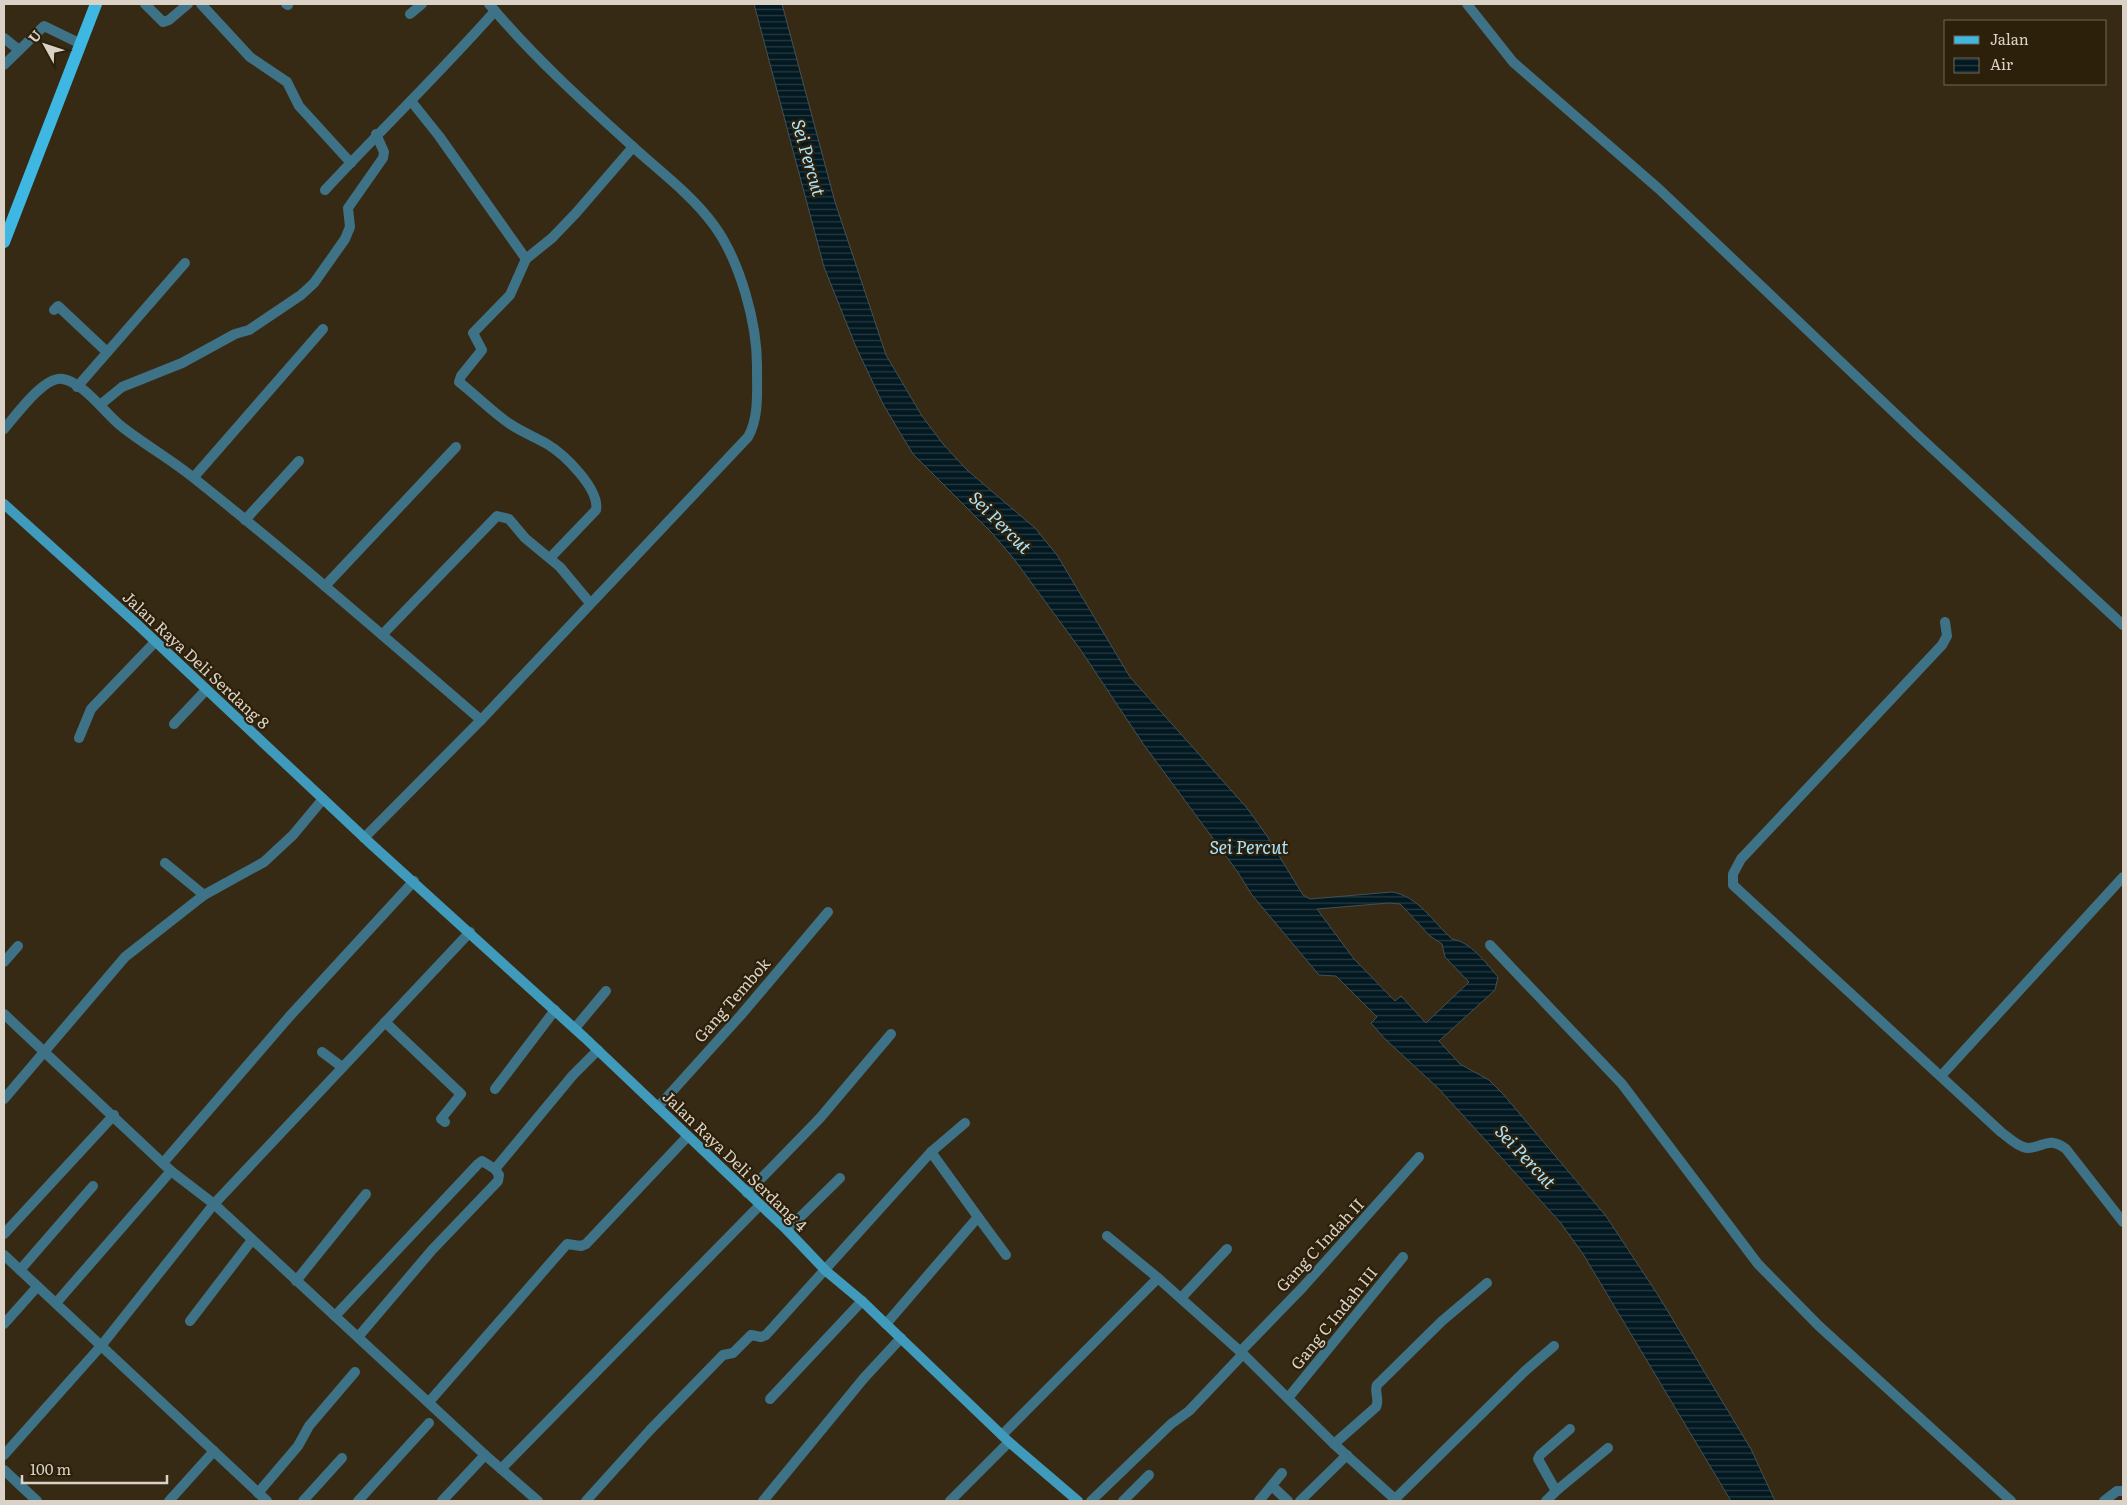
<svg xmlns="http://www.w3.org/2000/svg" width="2127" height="1505" font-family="Literata,serif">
<defs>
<pattern id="water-rules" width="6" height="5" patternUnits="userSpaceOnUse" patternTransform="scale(1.25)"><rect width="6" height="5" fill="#031922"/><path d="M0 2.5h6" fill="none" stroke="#273a41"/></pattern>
</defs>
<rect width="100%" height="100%" fill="#362a15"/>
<path fill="url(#water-rules)" stroke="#445053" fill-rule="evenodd" d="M754 4H782L835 202 886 355 922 416 943 444 967 470 1035 528 1057 555 1130 677 1247 808 1267 836 1303 895 1310 899 1392 892C1418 896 1433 922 1452 939 1471 942 1486 963 1498 977L1495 990 1439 1041 1460 1064 1489 1080 1503 1094 1606 1216 1658 1295 1751 1449 1775 1501H1731L1583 1254 1560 1222 1438 1088 1385 1039 1371 1023 1377 1017 1336 976 1319 975 1252 895 1237 871 1144 745 1080 649 1014 559 992 533 913 454 899 431 883 404 856 347 824 267ZM1389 903 1400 904 1404 908 1430 936 1442 944 1445 957 1469 982 1426 1023 1401 996 1395 1001 1354 959 1317 909Z"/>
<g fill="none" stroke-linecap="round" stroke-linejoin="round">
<g stroke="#3e7287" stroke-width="10">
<path d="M145 4 163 22 169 20 188 4"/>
<path d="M201 4 250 57 287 82 299 106 351 163"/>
<path d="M286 4 288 5"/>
<path d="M1467 4 1513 62 1659 189 1922 439 2123 625"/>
<path d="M410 14 422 4"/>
<path d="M4 38 19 50"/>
<path d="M4 65 44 26 81 44"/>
<path d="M411 101 439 136 526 259 552 238 576 213 633 147"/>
<path d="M325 190C381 130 440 73 495 11"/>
<path d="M526 259 510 295 473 333 482 350 461 376 459 382C476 395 492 412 510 424 522 432 535 437 547 444 564 454 600 489 596 510L550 558"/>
<path d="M54 310 58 306 107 352"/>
<path d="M77 387 185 263"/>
<path d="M100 405 122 387 182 363 235 334 249 330 301 295 314 283 345 239 350 227 348 208 383 158 384 152 376 134"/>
<path d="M4 429C15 417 44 375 63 379 84 383 105 413 121 426 145 445 172 460 195 479 293 557 387 639 481 720"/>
<path d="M194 477 323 329"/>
<path d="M245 520 299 461"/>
<path d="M325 586 456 447"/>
<path d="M1945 622 1947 636 1942 645 1741 859 1733 874V885L2001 1132C2008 1137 2019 1148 2028 1148 2044 1147 2049 1136 2066 1149L2123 1222"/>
<path d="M382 635 497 516 509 519 525 538 560 567 590 603"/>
<path d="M174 724 206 690"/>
<path d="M79 738 91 709 155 642"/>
<path d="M364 838 481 720 748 437C759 418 757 392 757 370 758 325 740 260 713 224 691 194 658 170 631 145 581 100 532 55 489 4"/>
<path d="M165 863 204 895"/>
<path d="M1490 945 1622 1084 1758 1264 1819 1326 2011 1501"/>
<path d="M4 962 18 946"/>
<path d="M4 1014 171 1171 214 1204 485 1455 538 1501"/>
<path d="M385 1022 461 1094 441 1119 445 1122"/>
<path d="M575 1028 606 991"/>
<path d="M322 1052 342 1067"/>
<path d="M1941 1076 2123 877"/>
<path d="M495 1089 555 1010"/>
<path d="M4 1099 125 957 204 895 264 862 293 835 323 799"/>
<path d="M658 1107 741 1015 828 912"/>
<path d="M163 1163 289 1017 414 881"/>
<path d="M747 1193 820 1118 891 1034"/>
<path d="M978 1217 1006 1255"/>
<path d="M787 1230 840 1178"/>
<path d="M4 1234 114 1115"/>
<path d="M1107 1236 1158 1278"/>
<path d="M4 1255 267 1501"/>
<path d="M20 1270 93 1186"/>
<path d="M296 1281 366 1194"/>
<path d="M1181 1298 1227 1249"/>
<path d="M56 1303 171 1171"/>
<path d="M335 1316 478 1164 482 1161 495 1169 573 1075 598 1050"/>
<path d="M190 1321 252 1240"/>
<path d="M4 1324 37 1287"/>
<path d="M886 1324 978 1217 931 1152"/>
<path d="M358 1337 432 1250 498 1181 499 1175 495 1169"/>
<path d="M1240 1352 1303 1287 1419 1157"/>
<path d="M1288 1398 1403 1257"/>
<path d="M770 1399 862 1301"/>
<path d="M429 1402 567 1244 581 1246 586 1244 687 1137"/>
<path d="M1002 1435 1158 1278 1243 1354 1334 1444 1397 1501"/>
<path d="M1334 1444 1376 1407C1380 1400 1374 1392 1377 1385L1442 1321 1487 1283"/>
<path d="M4 1455 101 1346 214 1204 470 932"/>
<path d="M501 1469 760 1205"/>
<path d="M4 1470 37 1501"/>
<path d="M1272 1486 1288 1501"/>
<path d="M1556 1491 1538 1459 1540 1455 1570 1429"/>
<path d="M258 1493 298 1446 309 1426 355 1372"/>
<path d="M1395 1499 1525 1371 1554 1346"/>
<path d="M169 1501 214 1451"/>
<path d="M303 1501 342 1458"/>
<path d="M358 1501 429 1423"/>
<path d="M442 1501 485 1455"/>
<path d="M586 1501 650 1430 723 1355 733 1353 751 1335 761 1337 766 1335 931 1152 965 1123"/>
<path d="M763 1501 864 1378 901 1338"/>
<path d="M950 1501 1009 1442"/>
<path d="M1091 1501 1171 1424 1189 1411 1243 1354"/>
<path d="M1123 1501 1149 1475"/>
<path d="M1259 1501 1282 1473"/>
<path d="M1300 1501 1347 1455"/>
<path d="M1546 1501 1556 1491 1608 1448"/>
<path d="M2104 1501 2117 1491H2123"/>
</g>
<path stroke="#409abb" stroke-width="10" d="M4 504 138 625 371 844 585 1038 787 1230 826 1271 862 1301 1009 1442 1078 1501"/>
<path stroke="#3eb8e3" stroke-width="12" d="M4 242 96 4"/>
</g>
<g text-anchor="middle" stroke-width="4.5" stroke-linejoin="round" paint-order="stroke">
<g font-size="16" fill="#dad2c6" stroke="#2c200b">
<text transform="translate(196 660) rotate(43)" y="6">Jalan Raya Deli Serdang 8</text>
<text transform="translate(732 1000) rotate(-49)" y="6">Gang Tembok</text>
<text transform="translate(735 1161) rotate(44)" y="6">Jalan Raya Deli Serdang 4</text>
<text transform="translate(1320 1245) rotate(-47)" y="6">Gang C Indah II</text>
<text transform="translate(1334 1318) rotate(-51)" y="6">Gang C Indah III</text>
</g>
<g font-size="18" font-style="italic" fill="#abe4fd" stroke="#2c200b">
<text transform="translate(808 158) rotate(74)" y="6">Sei Percut</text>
<text transform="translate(1000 523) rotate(45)" y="6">Sei Percut</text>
<text x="1249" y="854">Sei Percut</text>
<text transform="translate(1525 1157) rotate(47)" y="6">Sei Percut</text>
</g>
</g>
<rect width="2127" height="1505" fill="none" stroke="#dad2c6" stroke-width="10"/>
<rect x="1944" y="20" width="162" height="65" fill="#2c200b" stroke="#726756"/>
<rect x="1954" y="36" width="25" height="8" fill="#3eb8e3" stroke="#726756"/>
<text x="1990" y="45" font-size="15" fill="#dad2c6">Jalan</text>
<rect x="1954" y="58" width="25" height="15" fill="url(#water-rules)" stroke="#726756"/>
<text x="1990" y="70" font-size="15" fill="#dad2c6">Air</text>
<g transform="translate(45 45) rotate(310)" stroke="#2c200b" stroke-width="4" paint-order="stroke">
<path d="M0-4L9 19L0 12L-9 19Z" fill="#dad2c6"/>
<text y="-8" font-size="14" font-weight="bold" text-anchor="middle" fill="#dad2c6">U</text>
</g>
<path d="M22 1475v8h145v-8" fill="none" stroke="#dad2c6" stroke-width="2.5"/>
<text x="30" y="1475" font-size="15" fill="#dad2c6" stroke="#2c200b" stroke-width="4" paint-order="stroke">100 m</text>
</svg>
